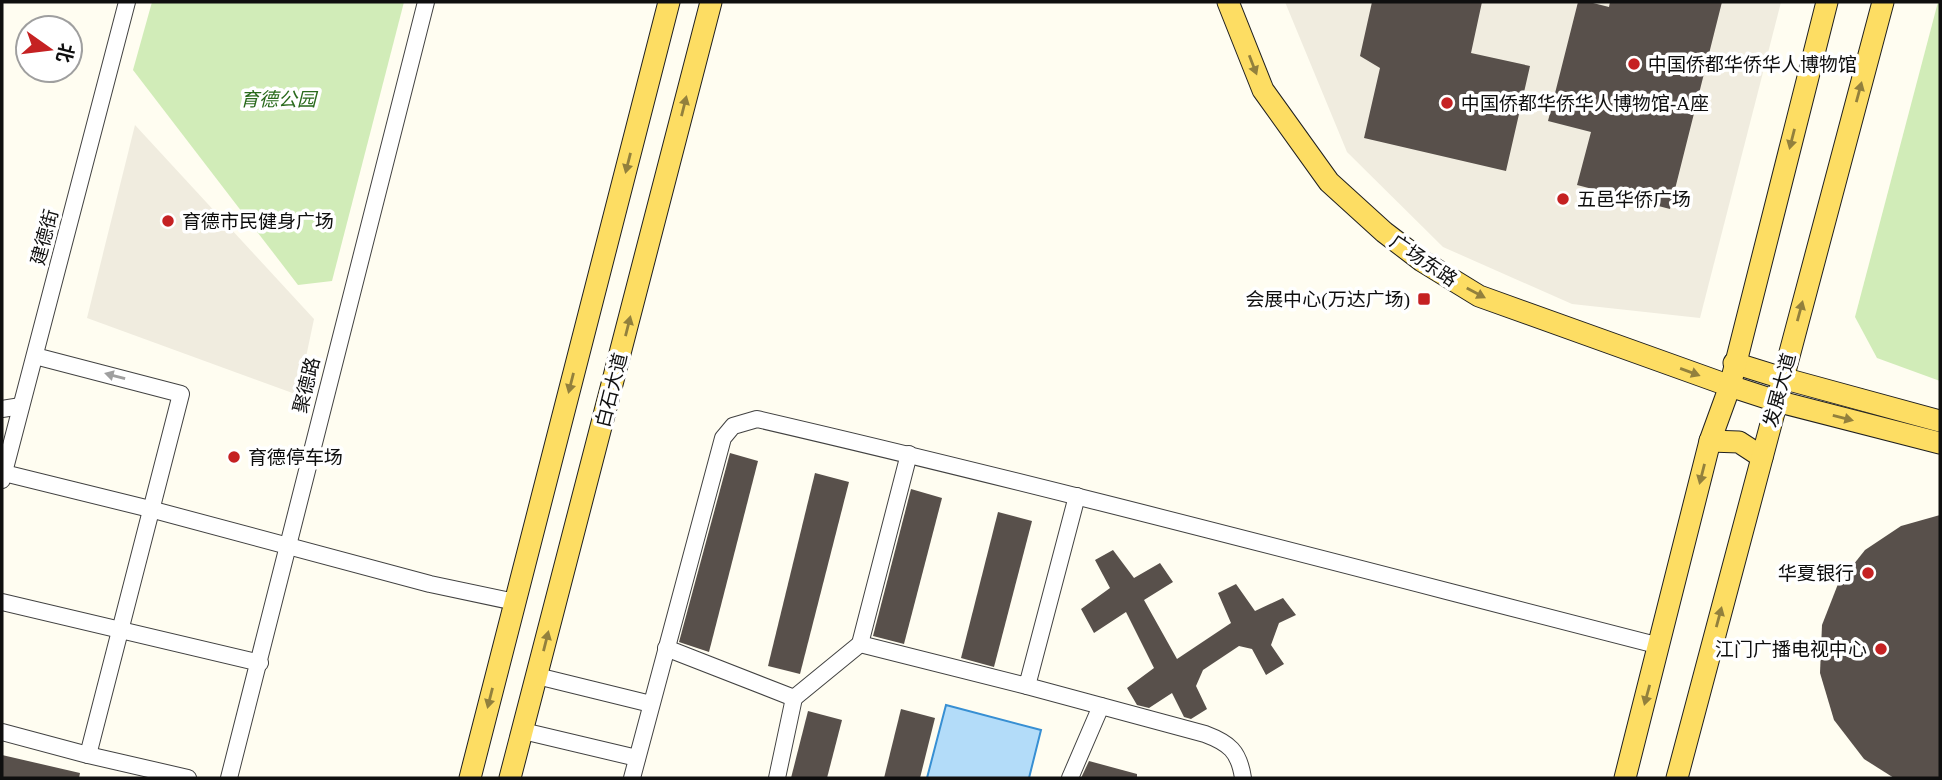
<svg xmlns="http://www.w3.org/2000/svg" width="1942" height="780" font-family="'Times New Roman','Noto Sans SC',serif">
<rect width="100%" height="100%" fill="#fffdf1"/>
<g fill="#d1ecb8">
<path d="M152 2H404L332 281 298 285 133 70Z"/>
<path d="M1938 2H1940V381L1877 358 1855 317Z"/>
</g>
<g fill="#f0ecdf">
<path d="M1285 2H1781L1700 318 1572 304 1443 247 1347 152Z"/>
<path d="M135 125 314 319 298 395 87 318Z"/>
</g>
<path fill="#b3dcf9" stroke="#378fd3" stroke-width="2" d="M946 705 1041 730 1029 778H927Z"/>
<g fill="#58504b">
<path d="M1372 2H1482L1471 53 1530 66 1506 171 1364 138 1380 68 1360 56Z"/>
<path d="M1578 2H1589L1609 7 1610 2H1722L1670 209 1577 185 1591 132 1548 121Z"/>
<path d="M730 453 758 461 709 652 679 642Z"/>
<path d="M815 473 849 482 800 674 768 666Z"/>
<path d="M911 489 942 498 904 644 873 636Z"/>
<path d="M998 512 1032 521 994 667 961 658Z"/>
<path d="M1940 515V778H1894L1864 759 1834 720 1820 673 1822 625 1838 584 1865 550 1901 526Z"/>
<path d="M1113 550 1134 578 1160 563 1173 582 1144 600 1177 659 1231 623 1218 593 1236 584 1255 611 1283 598 1296 615 1279 623 1271 645 1284 664 1266 675 1252 649 1239 646 1203 670 1196 686 1207 709 1191 719 1184 717 1172 693 1149 708 1137 705 1127 688 1154 668 1126 612 1094 633 1081 609 1110 588 1095 560Z"/>
<path d="M901 709 935 718 920 778H884Z"/>
<path d="M808 711 842 720 827 778H791Z"/>
<path d="M2 755 80 773 79 778H2Z"/>
<path d="M1089 761 1137 774V778H1081Z"/>
</g>
<g fill="none" stroke-linecap="round" stroke-linejoin="round">
<defs>
<g id="minor">
<path d="M35 356 181 394 88 755"/>
<path d="M2 409 21 406"/>
<path d="M909 454 860 644 1027 686 1077 496"/>
<path d="M4 473 150 509 430 584 515 602"/>
<path d="M2 480 127 2"/>
<path d="M2 602 260 663"/>
<path d="M666 648 794 698 860 644"/>
<path d="M537 676 651 704"/>
<path d="M1027 686 1205 734C1229 743 1239 751 1243 778"/>
<path d="M523 731 637 758"/>
<path d="M2 732 88 755 188 778"/>
<path d="M229 778 426 2"/>
<path d="M632 778 723 438 733 426 757 419C1059 489 1359 569 1660 646"/>
<path d="M777 778 794 698"/>
<path d="M1070 778 1101 706"/>
</g>
<g id="major">
<path d="M1228 2 1263 90 1329 182 1384 232 1422 261 1479 296 1730 386 1776 401 1940 443"/>
<path d="M1734 363 1782 378 1940 421"/>
<path d="M1710 441 1739 442 1762 457"/>
<path d="M470 778 669 2"/>
<path d="M510 778 711 2"/>
<path d="M1625 778 1710 441 1730 386 1827 2"/>
<path d="M1677 778 1883 2"/>
</g>
</defs>
<use href="#minor" stroke="#424242" stroke-width="18"/>
<use href="#major" stroke="#202020" stroke-width="23"/>
<use href="#minor" stroke="#fff" stroke-width="16"/>
<use href="#major" stroke="#fddd63" stroke-width="21"/>
</g>
<defs><path id="oneway-solid" d="M-6-.8H1V-3.2L6.5 0L1 3.2V.8H-6Z" transform="scale(1.75)"/></defs>
<g fill="#92803d">
<use href="#oneway-solid" transform="translate(1253 65) rotate(69)"/>
<use href="#oneway-solid" transform="translate(1859 92) rotate(-75)"/>
<use href="#oneway-solid" transform="translate(684 106) rotate(-76)"/>
<use href="#oneway-solid" transform="translate(1792 139) rotate(104)"/>
<use href="#oneway-solid" transform="translate(628 163) rotate(104)"/>
<use href="#oneway-solid" transform="translate(1476 293) rotate(28)"/>
<use href="#oneway-solid" transform="translate(1800 311) rotate(-75)"/>
<use href="#oneway-solid" transform="translate(628 326) rotate(-76)"/>
<use href="#oneway-solid" transform="translate(1690 372) rotate(20)"/>
<use href="#oneway-solid" transform="translate(571 383) rotate(104)"/>
<use href="#oneway-solid" transform="translate(1843 418) rotate(14)"/>
<use href="#oneway-solid" transform="translate(1702 474) rotate(104)"/>
<use href="#oneway-solid" transform="translate(1719 617) rotate(-75)"/>
<use href="#oneway-solid" transform="translate(546 641) rotate(-76)"/>
<use href="#oneway-solid" transform="translate(1647 695) rotate(105)"/>
<use href="#oneway-solid" transform="translate(490 698) rotate(104)"/>
</g>
<use fill="#9f9f9f" href="#oneway-solid" transform="translate(115 376) rotate(-165)"/>
<g fill="#c52122" stroke="#fff" stroke-width="2.5">
<circle cx="1634" cy="64" r="7"/>
<circle cx="1447" cy="103" r="7"/>
<circle cx="1563" cy="199" r="7"/>
<circle cx="168" cy="221" r="7"/>
<rect x="1417" y="292" width="14" height="14" rx="3.5"/>
<circle cx="234" cy="457" r="7"/>
<circle cx="1868" cy="573" r="7"/>
<circle cx="1881" cy="649" r="7"/>
</g>
<g text-anchor="middle" stroke-width="7" stroke-linejoin="round" paint-order="stroke">
<g font-size="19" fill="#0f0f0f" stroke="#fff" text-anchor="start">
<text x="1648" y="71">中国侨都华侨华人博物馆</text>
<text x="1461" y="110">中国侨都华侨华人博物馆-A座</text>
<text x="1577" y="206">五邑华侨广场</text>
<text x="182" y="228">育德市民健身广场</text>
<text x="1410" y="306" text-anchor="end">会展中心(万达广场)</text>
<text x="248" y="464">育德停车场</text>
<text x="1854" y="580" text-anchor="end">华夏银行</text>
<text x="1867" y="656" text-anchor="end">江门广播电视中心</text>
</g>
<g font-size="19" font-style="italic" fill="#296a1c" stroke="#fff">
<text x="278" y="106">育德公园</text>
</g>
<g font-size="19" fill="#0f0f0f" stroke="#fff">
<text transform="translate(44 237) rotate(-75)" y="7">建德街</text>
<text transform="translate(1424 260) rotate(34)" y="7">广场东路</text>
<text transform="translate(306 385) rotate(-76)" y="7">聚德路</text>
<text transform="translate(611 390) rotate(-76)" y="7">白石大道</text>
<text transform="translate(1779 390) rotate(-75)" y="7">发展大道</text>
</g>
</g>
<rect width="1942" height="780" fill="none" stroke="#0f0f0f" stroke-width="7"/>
<g transform="translate(49 49) rotate(104)"><circle r="33" fill="#ffffff" stroke="#9f9f9f" stroke-width="2"/>
<path d="M0-5L12 26L0 18L-12 26Z" fill="#c52122"/>
<text y="-10" font-size="19" font-weight="bold" text-anchor="middle" fill="#0f0f0f">北</text>
</g>
</svg>
